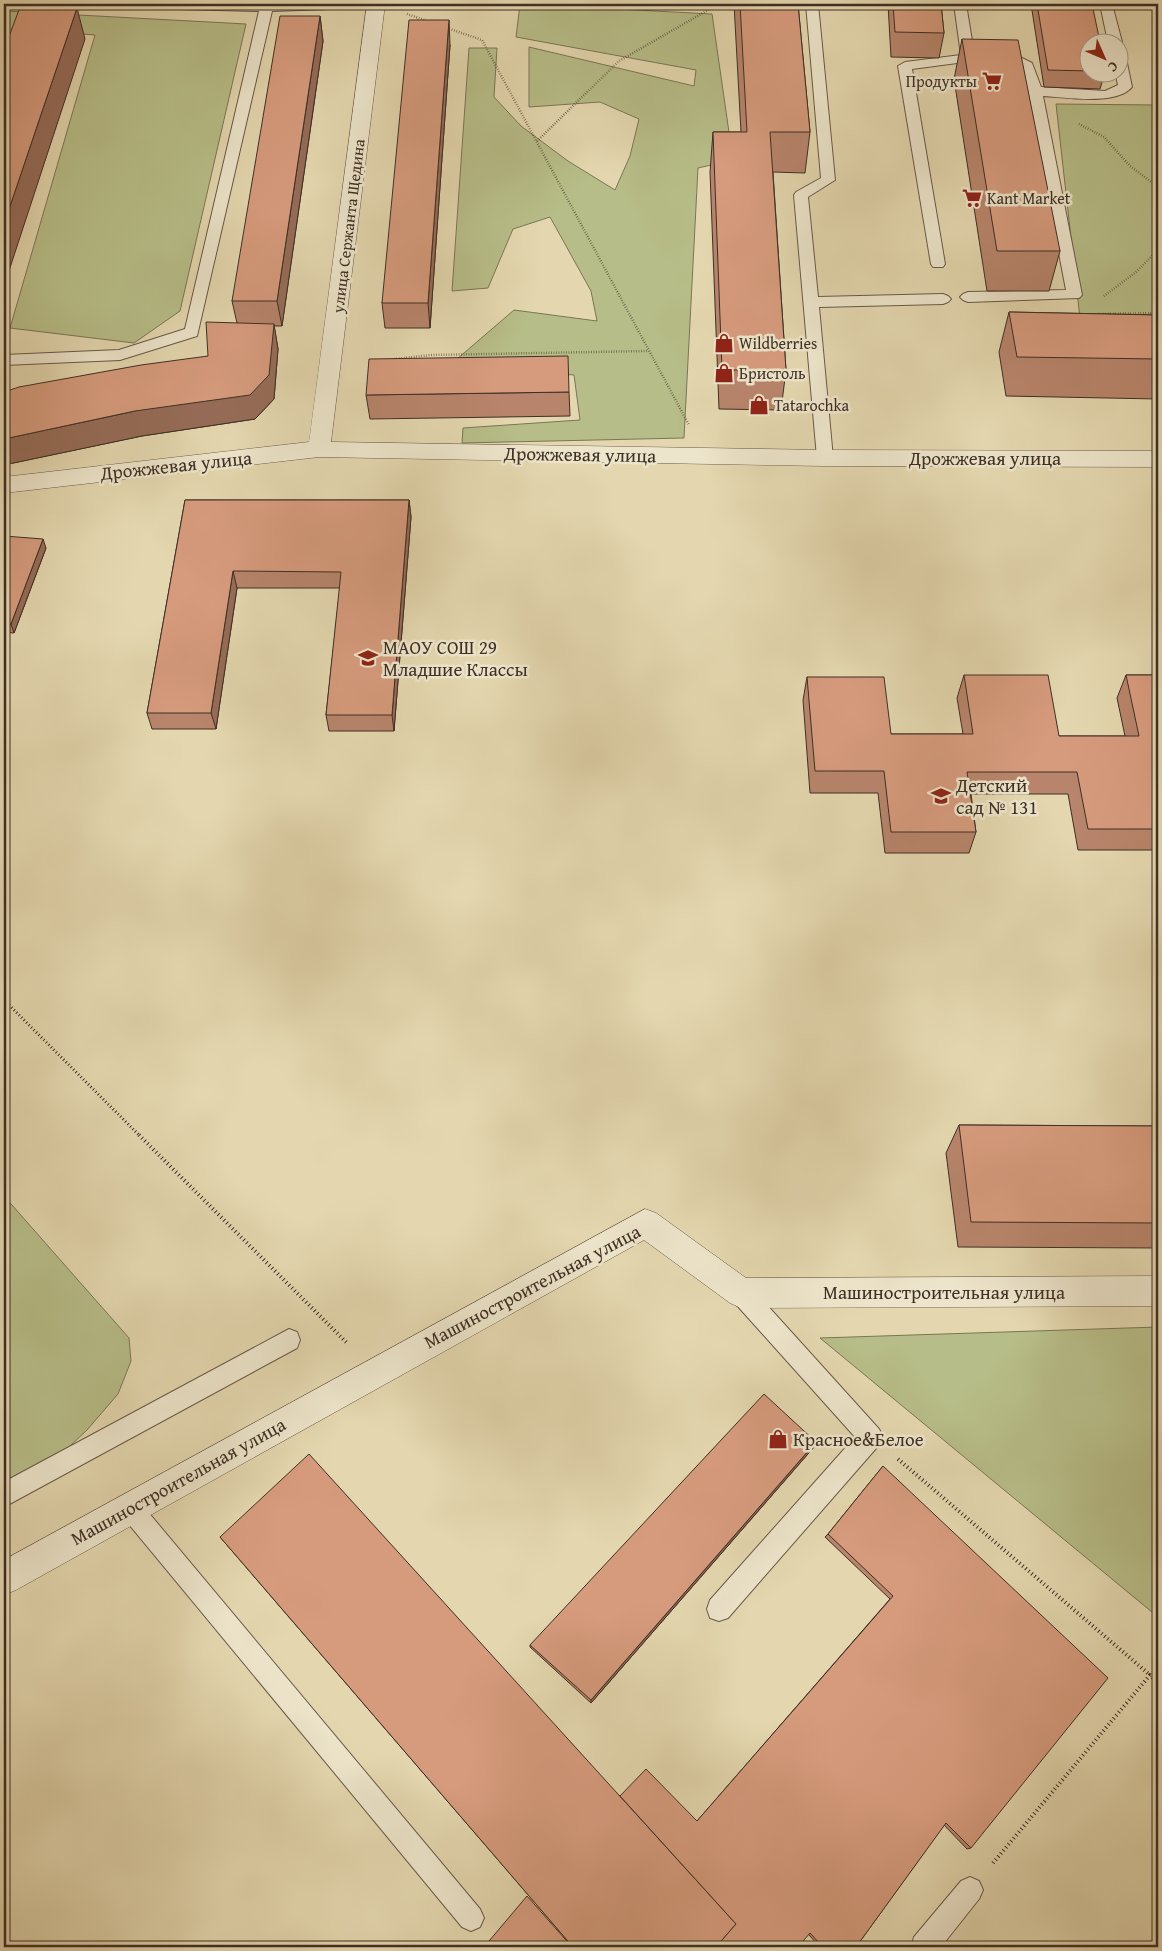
<svg xmlns="http://www.w3.org/2000/svg" width="1162" height="1951" font-family="'Gentium Book Plus',serif">
<rect width="100%" height="100%" fill="#e4d7af"/>
<filter id="stains"><feTurbulence type="fractalNoise" baseFrequency=".004" numOctaves="4"/><feColorMatrix values="0 0 0 0 .2 0 0 0 0 .09 0 0 0 0 .02 0 0 0 .5 -.17"/></filter>
<radialGradient id="worn" r=".72"><stop offset=".6" stop-color="#630" stop-opacity="0"/><stop offset="1" stop-color="#630" stop-opacity=".3"/></radialGradient>
<g fill="#b7bd88" stroke="#7a7656">
<path d="M520 4 712 14 733 160 698 168 684 438 462 443 463 428 580 420 574 375 450 365 514 310 597 321 591 291 550 217 513 229 488 288 452 291 469 48H497L494 97 521 126 568 161 615 190 630 156 639 119 600 102 529 107V47L694 86 696 70 516 37Z"/>
<path d="M4 11 246 24 180 311 134 343 10 328 95 35 21 29 4 72Z"/>
<path d="M1056 104 1158 105V344L1083 345Z"/>
<path d="M4 1196 129 1338 131 1361 118 1394 87 1430 53 1462 24 1478 4 1491Z"/>
<path d="M1158 1327V1617L820 1338Z"/>
</g>
<g fill="none" stroke-linecap="round" stroke-linejoin="round">
<defs>
<g id="lane">
<path d="M133 4H363L357 8 272 11 197 336 120 360 4 365V355L119 350 185 329 259 11 139 8 134 7Z"/>
<path d="M806 4H818L835 180 808 197 818 297 943 294 948 296 951 299 948 302 943 304 819 307 833 458 831 462 825 464 819 462 817 458 794 195 796 192 821 178Z"/>
<path d="M954 4H966L974 53C999 50 1010 51 1032 63L1041 87 1105 91 1118 85 1115 72H1120V59L1125 60 1127 63 1132 87C1116 106 1065 97 1043 96L1082 295 1079 298 968 302 963 300 960 297 963 294 968 292 1066 290 1028 91 1021 68 1007 60 995 58 912 69 945 264 943 267H933L931 264 898 66 905 62 961 55Z"/>
<path d="M1100 4H1112L1122 42 1120 45V42H1108Z"/>
<path d="M741 1282 749 1285 879 1429 883 1437 879 1445 728 1618 719 1621 710 1618 707 1609 710 1600 855 1437 733 1301 730 1293 733 1285Z"/>
<path d="M289 1329 297 1332 300 1340 297 1348 4 1507V1482Z"/>
<path d="M130 1496 138 1500 480 1909 484 1918 480 1927 471 1931 462 1927 122 1516 118 1508 122 1500Z"/>
<path d="M970 1877 979 1881 983 1890 979 1899 941 1947H911L914 1937 961 1881Z"/>
</g>
<g id="street">
<path d="M367 4H385L331 442 825 450 1158 451V467L825 466 319 457 4 493V477L309 442Z"/>
<path d="M645 1209 656 1213 746 1278 1158 1276V1306L741 1308 730 1303 644 1240 16 1590 4 1595V1560Z"/>
</g>
</defs>
<use href="#lane" stroke="#685948" stroke-width="2"/>
<use href="#street" stroke="#685948" stroke-width="1"/>
<g stroke="#3e2f25" stroke-width="2.5" stroke-dasharray="0.5 2" stroke-linecap="butt">
<path d="M467 4 716 6V4"/>
<path d="M407 14 427 21"/>
<path d="M447 28 482 40 689 425"/>
<path d="M1079 124 1104 137 1130 166 1158 187"/>
<path d="M537 141 619 61 715 6"/>
<path d="M1104 296 1136 272 1158 250"/>
<path d="M1098 314 1158 313"/>
<path d="M394 359 431 355 648 351"/>
</g>
<path stroke="#3e2f25" stroke-width="3" stroke-dasharray="1 2.5" stroke-linecap="butt" d="M4 1000 140 1136"/>
<g stroke="#3e2f25" stroke-width="4" stroke-dasharray="1 3" stroke-linecap="butt">
<path d="M139 1135 348 1344"/>
<path d="M898 1459 1150 1675"/>
<path d="M993 1863 1150 1675 1158 1683"/>
</g>
<use href="#lane" fill="#ede5cb" fill-rule="evenodd"/>
<use href="#street" fill="#ede5cb" fill-rule="evenodd"/>
</g>
<g fill="#b8856c" stroke="#3e2f25">
<path d="M734 4H798L810 132 805 173 773 172 786 370 781 410 719 409 710 172 713 132H741Z"/>
<path d="M888 4H941L944 33 939 58 891 57Z"/>
<path d="M1031 4H1092L1090 42V72H1105L1100 89 1044 87Z"/>
<path d="M1118 4H1158V8H1119Z"/>
<path d="M320 16 323 41 282 326H274L278 349 274 399 255 419 142 436 13 463 208 356 237 323 232 301Z"/>
<path d="M962 39 1060 251 1049 291H987L954 79Z"/>
<path d="M450 45 430 328H385L382 303Z"/>
<path d="M1009 312 1158 315V399L1006 396 999 352Z"/>
<path d="M569 392 570 416 370 419 366 395Z"/>
<path d="M185 500H409L411 517 394 731H329L326 715 340 588H237L216 729H152L147 713Z"/>
<path d="M4 536 46 548 14 633 4 632Z"/>
<path d="M964 675 1059 736H1125L1117 698 1126 675H1158V850H1078L1068 794H971L976 832 969 853H885L878 793H810L803 700 807 677 891 734H963L957 698Z"/>
<path d="M959 1125 1158 1126V1248L958 1247 946 1153Z"/>
<path d="M816 1442 814 1447 591 1703 530 1647V1645Z"/>
<path d="M883 1466 971 1848 967 1849 944 1825 856 1947H820L808 1934 573 1947 220 1537 620 1796 697 1821 890 1599 825 1537 828 1534Z"/>
</g>
<g fill="#966c58" stroke="#3e2f25">
<path d="M77 8 85 39 4 286V224Z"/>
<path d="M320 16 323 41 282 326 277 301Z"/>
<path d="M449 20 450 45 430 328 428 303Z"/>
<path d="M274 324 278 349 274 399 255 419 142 436 4 465V439L135 411Z"/>
<path d="M409 500 411 517 394 731 392 715Z"/>
<path d="M43 539 46 548 14 633 11 624Z"/>
<path d="M233 571 237 588 216 729 211 713Z"/>
<path d="M816 1442 814 1447 591 1703V1700Z"/>
</g>
<g fill="#d69b7d" stroke="#3e2f25">
<path d="M740 4H798L810 132H770L786 370H722L713 132H747Z"/>
<path d="M893 4H941L944 33 895 32Z"/>
<path d="M1037 4H1092L1100 42H1090V71L1048 70Z"/>
<path d="M20 7 77 8 4 224V50Z"/>
<path d="M280 16H320L277 301H232Z"/>
<path d="M409 20H449L428 303H382Z"/>
<path d="M962 39 1018 40 1060 251H997Z"/>
<path d="M1009 312 1158 315V359L1017 357Z"/>
<path d="M206 322 274 324 269 375 250 395 135 411 4 439V392L19 387 141 365 208 356Z"/>
<path d="M568 356 569 392 366 395 369 359Z"/>
<path d="M185 500H409L392 715H326L341 572 233 571 211 713H147Z"/>
<path d="M4 536 43 539 11 624H4Z"/>
<path d="M964 675H1048L1059 736H1139L1126 675H1158V829H1088L1077 772H967L976 832H891L884 771H815L807 677H884L891 734H973Z"/>
<path d="M959 1125 1158 1126V1223L971 1222Z"/>
<path d="M764 1394 816 1442 591 1700 530 1645Z"/>
<path d="M309 1454 736 1924 716 1947H573L220 1537Z"/>
<path d="M883 1466 1108 1678 971 1848 946 1823 856 1947H823L810 1933 798 1947H716L736 1924 620 1796 646 1769 697 1821 893 1596 828 1534Z"/>
<path d="M527 1896 572 1947H484Z"/>
</g>
<defs>
<symbol id="supermarket-bare" viewBox="-9 -9 18 18"><path d="M-6-5.5h2.5l.6 2H6L4.5 2H-2.5L-4.4-4H-6ZM-1.5 3.2a1.3 1.3 0 1 0 .1 0ZM3 3.2a1.3 1.3 0 1 0 .1 0Z" fill="#8f2418" stroke="#ede5cb" stroke-width="2.5" paint-order="stroke"/></symbol>
<symbol id="shop-bare" viewBox="-9 -9 18 18"><path d="M-5-2.5h2.3a2.7 3.5 0 0 1 5.4 0H5L5.5 6h-11ZM-1.5-2.5h3a1.5 2.3 0 0 0-3 0Z" fill="#8f2418" stroke="#ede5cb" stroke-width="2.5" paint-order="stroke"/></symbol>
<symbol id="school-bare" viewBox="-9 -9 18 18"><path d="M0-5L7-2L0 1L-7-2ZM-4 1L0 2.5L4 1V4Q0 6-4 4Z" fill="#8f2418" stroke="#ede5cb" stroke-width="2.5" paint-order="stroke"/></symbol>
</defs>
<g fill-rule="evenodd">
<use href="#supermarket-bare" x="978" y="67" width="28" height="28"/>
<use href="#supermarket-bare" x="958" y="184" width="28" height="28"/>
<use href="#shop-bare" x="710" y="329" width="28" height="28"/>
<use href="#shop-bare" x="710" y="359" width="28" height="28"/>
<use href="#shop-bare" x="745" y="391" width="28" height="28"/>
<use href="#school-bare" x="354" y="644" width="28" height="28"/>
<use href="#school-bare" x="927" y="782" width="28" height="28"/>
<use href="#shop-bare" x="764" y="1425" width="28" height="28"/>
</g>
<g text-anchor="middle" stroke-width="5" stroke-linejoin="round" paint-order="stroke">
<g font-size="16" fill="#3e2f25" stroke="#ede5cb" text-anchor="start">
<text x="977" y="87" text-anchor="end">Продукты</text>
<text x="987" y="204">Kant Market</text>
<text x="739" y="349">Wildberries</text>
<text x="739" y="379">Бристоль</text>
<text x="774" y="411">Tatarochka</text>
</g>
<g font-size="16" fill="#3e2f25" stroke="#ede5cb">
<text transform="translate(348 226) rotate(-83)" y="6">улица Сержанта Щедина</text>
</g>
<g font-size="19" fill="#3e2f25" stroke="#ede5cb">
<text transform="translate(580 454) rotate(1)" y="7">Дрожжевая улица</text>
<text x="985" y="465">Дрожжевая улица</text>
<text transform="translate(176 465) rotate(-6)" y="7">Дрожжевая улица</text>
<text transform="translate(532 1286) rotate(-28)" y="7">Машиностроительная улица</text>
<text x="944" y="1299">Машиностроительная улица</text>
<text transform="translate(178 1481) rotate(-29)" y="7">Машиностроительная улица</text>
</g>
<g font-size="19" fill="#3e2f25" stroke="#ede5cb" text-anchor="start">
<text x="383" y="654">МАОУ СОШ 29<tspan x="383" dy="22">Младшие Классы</tspan></text>
<text x="956" y="792">Детский<tspan x="956" dy="22">сад № 131</tspan></text>
<text x="793" y="1446">Красное&amp;Белое</text>
</g>
</g>
<rect width="1162" height="1951" fill="none" stroke="#e4d7af" stroke-width="20"/>
<rect x="5" y="5" width="1152" height="1941" fill="none" stroke="#3e2f25" stroke-width="2.5"/>
<rect x="10" y="10" width="1142" height="1931" fill="none" stroke="#3e2f25"/>
<g transform="translate(1104 58) rotate(135)"><circle r="24" fill="#ede5cb" stroke="#a79c89"/>
<path d="M0-4L9 19L0 12L-9 19Z" fill="#8f2418"/>
<text y="-8" font-size="14" font-weight="bold" text-anchor="middle" fill="#3e2f25">С</text>
</g>
<rect width="100%" height="100%" filter="url(#stains)"/>
<rect width="100%" height="100%" fill="url(#worn)"/>
</svg>
